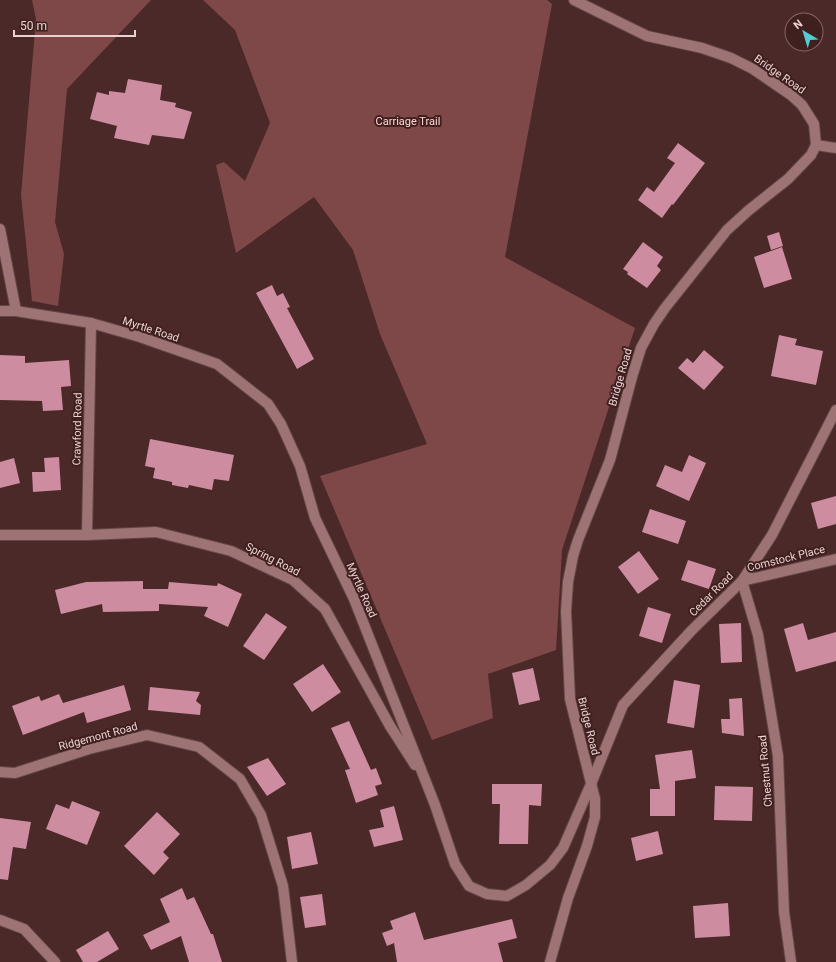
<svg xmlns="http://www.w3.org/2000/svg" width="836" height="962" font-family="Roboto,sans-serif">
<rect width="100%" height="100%" fill="#4b2929"/>
<g fill="#7f4848">
<path d="M32 0H151L67 89 55 222 64 254 58 306 32 301 21 195 36 19Z"/>
<path d="M203 0H547L552 4 505 257 635 328 562 550 556 650 488 674 493 718 432 740 320 476 427 444 380 334 353 250 314 197 236 253 216 165 224 162 245 181 270 123 235 30Z"/>
</g>
<g fill="#cd8c9f">
<path d="M128 79 162 85 160 100 176 103 175 107 192 112 184 139 152 135 149 145 114 138 117 126 90 119 97 92 109 95V91L125 93Z"/>
<path d="M678 143 705 163 673 205 672 204 662 218 638 200 647 187 654 192 675 163 667 158Z"/>
<path d="M779 232 783 246 771 250 767 236Z"/>
<path d="M643 242 663 257 657 266 661 270 647 288 627 274 628 272 623 269Z"/>
<path d="M782 247 792 279 764 288 754 257Z"/>
<path d="M272 285 277 296 283 293 290 307 287 308 314 359 297 369 256 293Z"/>
<path d="M779 335 797 339 795 345 823 351 816 385 771 376Z"/>
<path d="M704 350 724 367 704 390 678 368 687 358 693 363Z"/>
<path d="M0 355 25 356V363L69 360 71 386 61 387 63 410 43 411 42 401 0 400Z"/>
<path d="M150 439 234 455 229 481 214 479 212 490 189 485 188 488 172 485V482L153 478 155 468 145 466Z"/>
<path d="M689 455 706 463 689 501 656 486 665 465 682 472Z"/>
<path d="M59 457 61 490 33 492 32 472H45L44 458Z"/>
<path d="M14 458 20 483 0 488V462Z"/>
<path d="M836 496V524L818 529 811 503Z"/>
<path d="M650 509 686 521 678 544 642 532Z"/>
<path d="M639 551 659 579 638 594 618 567Z"/>
<path d="M688 560 716 569 709 589 681 580Z"/>
<path d="M143 581V589H168L169 582 217 586 218 583 242 594 228 627 204 616 208 607 159 604V611L103 612 102 604 61 614 55 590 86 582Z"/>
<path d="M648 607 671 614 662 643 639 636Z"/>
<path d="M266 613 287 627 264 660 243 646Z"/>
<path d="M741 623 742 662 721 663 719 624Z"/>
<path d="M803 623 808 640 836 632V661L796 672 784 629Z"/>
<path d="M323 664 341 692 312 712 293 684Z"/>
<path d="M533 668 540 700 519 705 512 673Z"/>
<path d="M674 680 700 685 694 728 667 723Z"/>
<path d="M124 685 131 710 87 723 84 712 23 735 12 706 39 696 41 701 59 694 63 703Z"/>
<path d="M150 687 200 692 196 701 201 705 200 715 148 710Z"/>
<path d="M742 698 744 736 722 733 721 719H730L729 699Z"/>
<path d="M349 721 371 770 376 768 382 784 375 786 378 795 356 803 345 770 350 769 331 728Z"/>
<path d="M692 750 696 778 675 781V816H650V789H660L655 755Z"/>
<path d="M268 758 286 784 267 796 247 767Z"/>
<path d="M492 784H542L541 806 529 805 528 844H499L500 804H492Z"/>
<path d="M715 786 753 787 752 821 714 820Z"/>
<path d="M72 801 100 812 87 845 46 829 56 804 69 809Z"/>
<path d="M394 806 403 840 374 847 369 830 384 827 380 810Z"/>
<path d="M157 812 180 834 163 852 169 858 154 875 124 846Z"/>
<path d="M0 818 31 822 26 849 13 847 8 880 0 879Z"/>
<path d="M658 831 663 854 636 861 631 838Z"/>
<path d="M311 832 318 864 292 869 287 837Z"/>
<path d="M182 888 187 900 194 897 211 934H213L222 962H189L181 936 151 950 143 935 170 922 160 899Z"/>
<path d="M322 894 326 925 305 928 300 897Z"/>
<path d="M728 903 730 936 695 938 693 906Z"/>
<path d="M415 912 424 940 512 919 517 938 498 943 503 962H397L394 943 387 946 382 933 393 929 390 921Z"/>
<path d="M108 931 119 949 97 962H83L76 950Z"/>
</g>
<g fill="none" stroke-linecap="round" stroke-linejoin="round">
<defs>
<g id="minor">
<path d="M816 145 836 148"/>
<path d="M0 229 16 311"/>
<path d="M0 311H16L91 323 140 337 217 364 268 404 281 424 300 466 315 518 354 599 435 805 455 864 469 886 487 894 507 896 526 885 550 865 563 848 591 784 623 705 692 630 742 581 772 535 836 410"/>
<path d="M0 535H87L156 532 231 551 293 580 325 609 390 726 415 765"/>
<path d="M87 535 91 323"/>
<path d="M0 772 15 773 89 749 147 735 199 747 240 779 261 815 283 886 292 962"/>
<path d="M0 920 24 929 55 962"/>
<path d="M791 962 784 912 778 756 758 635 742 581 836 559"/>
</g>
<path id="tertiary" d="M550 962 568 898 587 846 595 817V799L570 699 566 611 568 582 573 556 578 540 610 460 632 377 641 348 654 324 665 308 727 230 749 210 788 179 811 155 816 145 814 124 802 105 791 95 753 69 731 58 702 48 647 36 574 0"/>
</defs>
<use href="#minor" stroke="#644647" stroke-width="12"/>
<use href="#tertiary" stroke="#644647" stroke-width="12"/>
<use href="#minor" stroke="#9d7473" stroke-width="10"/>
<use href="#tertiary" stroke="#9d7473" stroke-width="10"/>
</g>
<g text-anchor="middle" stroke-width="4" stroke-linejoin="round" paint-order="stroke">
<g font-size="11" fill="#e9d2d1" stroke="#401f1f">
<text transform="translate(780 74) rotate(35)" y="4">Bridge Road</text>
<text transform="translate(151 329) rotate(18)" y="4">Myrtle Road</text>
<text transform="translate(620 377) rotate(-74)" y="4">Bridge Road</text>
<text transform="translate(77 429) rotate(-89)" y="4">Crawford Road</text>
<text transform="translate(786 558) rotate(-14)" y="4">Comstock Place</text>
<text transform="translate(273 559) rotate(27)" y="4">Spring Road</text>
<text transform="translate(362 590) rotate(66)" y="4">Myrtle Road</text>
<text transform="translate(711 594) rotate(-45)" y="4">Cedar Road</text>
<text transform="translate(589 726) rotate(76)" y="4">Bridge Road</text>
<text transform="translate(98 736) rotate(-15)" y="4">Ridgemont Road</text>
<text transform="translate(765 771) rotate(-95)" y="4">Chestnut Road</text>
</g>
<g font-size="11" fill="#fed7d5" stroke="#401f1f">
<text x="408" y="125">Carriage Trail</text>
</g>
</g>
<g transform="translate(804 32) rotate(322)"><circle r="19" fill="#401f1f" stroke="#846766"/>
<path d="M0-3L7 15L0 10L-7 15Z" fill="#51ccd3"/>
<text y="-6" font-size="11" font-weight="bold" text-anchor="middle" fill="#e9d2d1">N</text>
</g>
<path d="M14 30v6h121v-6" fill="none" stroke="#e9d2d1" stroke-width="2"/>
<text x="20" y="30" font-size="12" fill="#e9d2d1" stroke="#401f1f" stroke-width="3" paint-order="stroke">50 m</text>
</svg>
